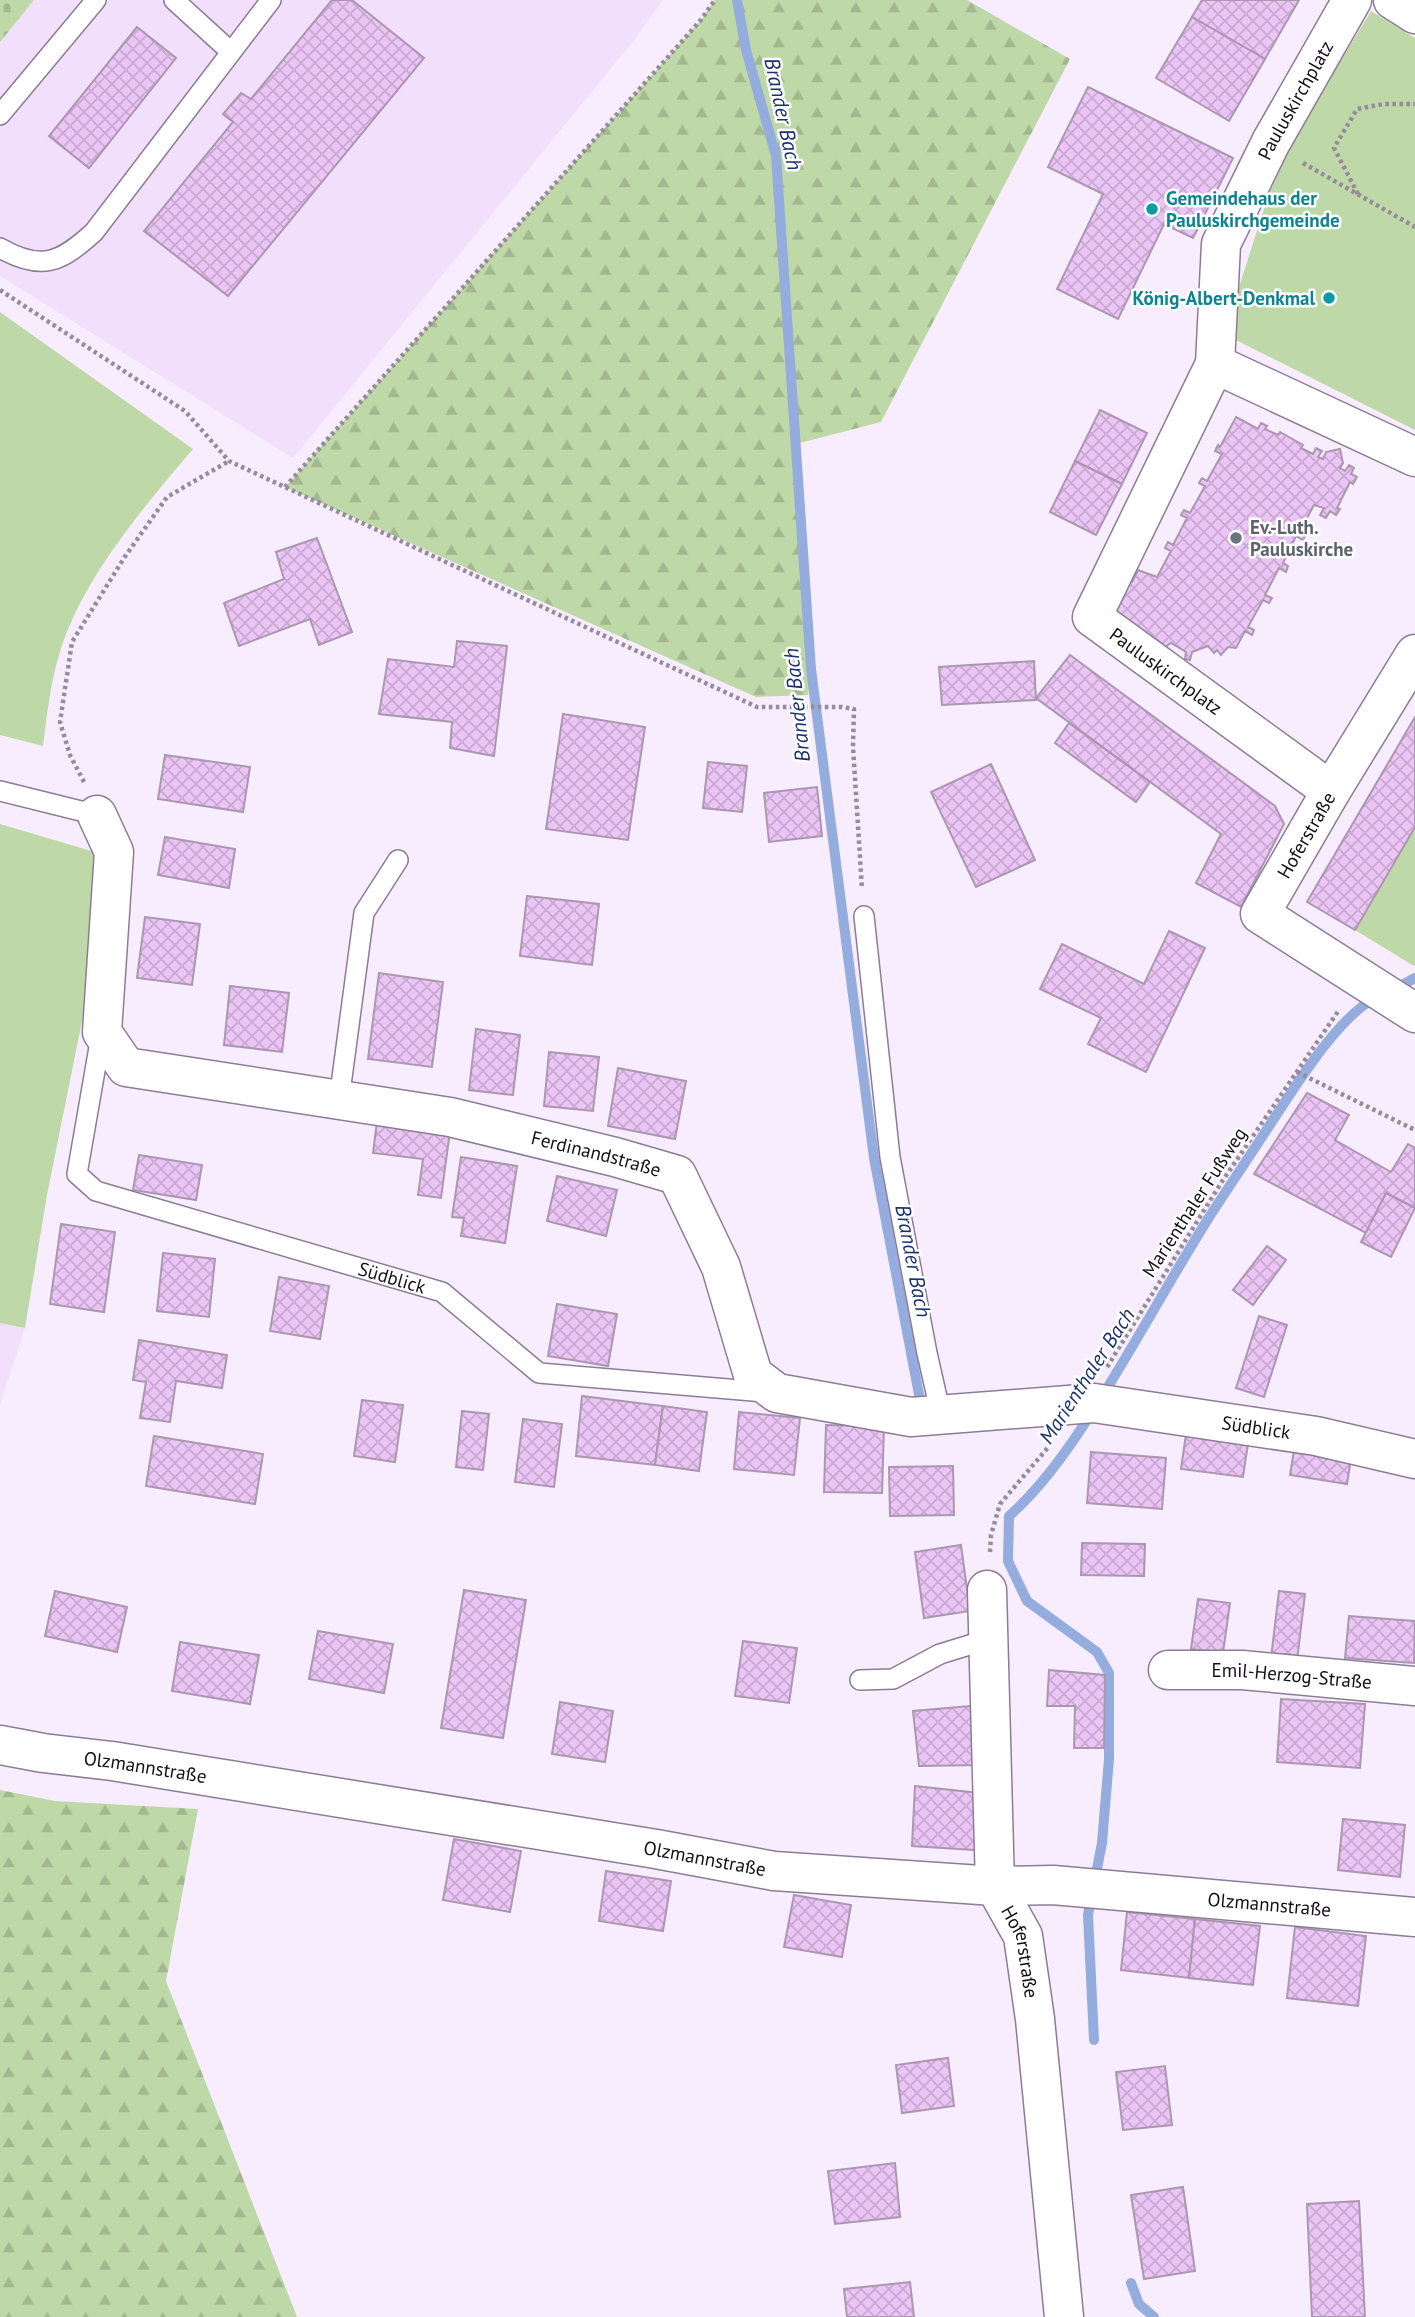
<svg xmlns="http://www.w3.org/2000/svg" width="1415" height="2317" font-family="'PT Sans',sans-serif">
<defs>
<pattern id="forest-firs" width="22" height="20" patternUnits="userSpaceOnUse" patternTransform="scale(1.75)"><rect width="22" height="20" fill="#bfd8a7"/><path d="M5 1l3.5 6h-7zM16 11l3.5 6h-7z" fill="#a3b88f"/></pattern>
<pattern id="cemetery-stones" width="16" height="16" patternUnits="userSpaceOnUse" patternTransform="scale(1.75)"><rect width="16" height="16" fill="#bfd8a7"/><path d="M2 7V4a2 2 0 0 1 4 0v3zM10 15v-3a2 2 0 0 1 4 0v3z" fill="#a3b88f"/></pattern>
<pattern id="building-cross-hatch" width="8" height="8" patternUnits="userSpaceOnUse" patternTransform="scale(1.75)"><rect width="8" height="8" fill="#ebc5f5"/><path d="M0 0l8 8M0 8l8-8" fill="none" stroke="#c9a8d1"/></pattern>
</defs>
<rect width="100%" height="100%" fill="#f8edfe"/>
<g fill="#f2dffb">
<path d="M34 0H663L630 45 293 458 0 276V42Z"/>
<path d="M0 1323 25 1328 0 1404Z"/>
</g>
<g fill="url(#forest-firs)">
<path d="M715 0H967L1070 59 881 422 796 444 811 669 808 695 756 697 285 487 700 21Z"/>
<path d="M0 1790 55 1801 198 1809 166 1981 297 2317H0Z"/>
</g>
<path fill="url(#cemetery-stones)" d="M0 0H34L0 42Z"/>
<g fill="#bfd8a7">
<path d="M1371 11 1415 38V430L1224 334 1279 162Z"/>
<path d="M0 312 193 449C143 508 81 580 59 655 50 685 47 715 43 746L0 735Z"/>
<path d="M0 824 105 855 93 966 47 1195 25 1328 0 1323Z"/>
<path d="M1415 827V965L1414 966 1355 930Z"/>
</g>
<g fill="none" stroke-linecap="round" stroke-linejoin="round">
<g stroke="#95acde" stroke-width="10">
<path d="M737 0 746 50 776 156 811 669 874 1158 921 1405"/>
<path d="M1393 990 1415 978"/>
<path d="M1101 1398C1138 1339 1171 1278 1208 1219 1229 1186 1252 1153 1273 1120 1295 1087 1340 1014 1376 998"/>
<path d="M1092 1412C1070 1447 1040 1489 1009 1516L1008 1561 1027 1601 1097 1652 1109 1673V1759L1102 1843 1088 1915 1094 2040"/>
<path d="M1131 2283 1139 2304 1154 2317"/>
</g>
</g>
<g fill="url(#building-cross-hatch)" stroke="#ab97b0" stroke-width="2">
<path d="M332 0H352L424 58 228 296 144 231 233 122 223 114 241 93 251 99Z"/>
<path d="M1202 0H1299L1265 59 1192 17Z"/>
<path d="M1192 17 1265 59 1229 121 1156 78Z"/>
<path d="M137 27 176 58 89 168 49 136Z"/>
<path d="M1088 87 1233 158 1193 238 1164 224 1118 319 1057 289 1103 194 1048 167Z"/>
<path d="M1100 410 1147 433 1122 484 1075 461Z"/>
<path d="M1236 417 1258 429 1261 423 1267 426 1265 429 1278 435 1280 432 1303 445 1301 448 1313 454 1316 448 1322 451 1318 457 1323 459 1326 452 1340 449 1343 463 1340 468 1345 471 1349 465 1354 468 1351 474 1357 477 1353 484 1350 482 1337 508 1340 509 1336 515 1330 511 1326 518 1320 515 1324 508 1314 505 1300 531 1306 534 1303 540 1296 536 1283 563 1288 566 1286 572 1279 568 1265 595 1272 598 1269 603 1263 600 1248 627 1254 630 1252 635 1245 631 1236 648 1228 647 1221 655 1217 650 1214 653 1208 646 1192 652 1190 660 1185 659 1186 652 1171 643 1165 647 1104 609 1122 577 1132 582 1138 570 1157 577 1171 551 1165 548 1168 542 1173 545 1187 518 1181 515 1184 510 1190 513 1205 486 1199 483 1202 478 1207 481 1222 454 1215 451 1218 445 1220 447Z"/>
<path d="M1075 461 1122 484 1096 535 1050 512Z"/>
<path d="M317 538 352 632 319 645 310 619 239 646 224 603 284 579 276 552Z"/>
<path d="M457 641 507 646 494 756 450 748 452 722 379 714 388 659 454 667Z"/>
<path d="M1070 655 1275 806 1284 824 1241 907 1196 883 1221 834 1036 698Z"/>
<path d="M1034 661 1036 700 942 705 939 667Z"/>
<path d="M563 714 645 727 628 840 546 829Z"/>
<path d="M1415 717V827L1355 930 1307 902Z"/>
<path d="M1069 723 1150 782 1136 802 1055 743Z"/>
<path d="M165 755 250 767 243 812 158 799Z"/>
<path d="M708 762 747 766 742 812 703 808Z"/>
<path d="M991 764 1035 860 976 887 931 792Z"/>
<path d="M817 787 822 836 769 842 764 793Z"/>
<path d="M165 837 235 849 229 888 158 875Z"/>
<path d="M527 896 599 904 592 965 520 956Z"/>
<path d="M145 917 200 924 192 985 137 978Z"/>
<path d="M1169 931 1205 948 1146 1072 1088 1044 1101 1018 1040 989 1062 944 1144 984Z"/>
<path d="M379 973 443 982 432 1067 368 1059Z"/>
<path d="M230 986 289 993 282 1052 224 1045Z"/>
<path d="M476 1029 520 1035 513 1095 469 1090Z"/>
<path d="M549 1052 599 1057 593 1111 544 1106Z"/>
<path d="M618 1068 686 1081 675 1139 608 1126Z"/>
<path d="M1307 1093 1349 1115 1335 1140 1391 1172 1408 1144 1415 1148V1208L1386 1193 1366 1233 1254 1174Z"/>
<path d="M377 1121 450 1131 441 1198 418 1195 423 1159 373 1153Z"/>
<path d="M139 1155 202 1165 196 1200 133 1190Z"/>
<path d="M461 1157 517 1166 505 1243 461 1236 464 1218 452 1217Z"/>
<path d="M557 1176 617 1190 606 1236 547 1221Z"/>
<path d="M1386 1193 1415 1208 1391 1257 1361 1242Z"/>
<path d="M61 1224 115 1232 104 1312 50 1304Z"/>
<path d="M1267 1246 1286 1260 1253 1305 1233 1290Z"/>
<path d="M163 1253 215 1259 209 1317 157 1311Z"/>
<path d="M279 1277 329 1286 320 1339 270 1331Z"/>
<path d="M557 1304 617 1314 608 1366 548 1356Z"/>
<path d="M1259 1316 1287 1325 1264 1397 1236 1388Z"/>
<path d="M139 1340 227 1355 222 1388 176 1381 170 1422 140 1418 146 1382 133 1380Z"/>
<path d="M582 1396 663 1406 655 1465 576 1456Z"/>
<path d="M362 1400 403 1405 395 1462 354 1456Z"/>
<path d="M663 1406 707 1412 699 1471 655 1465Z"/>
<path d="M462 1411 489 1414 483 1470 456 1467Z"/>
<path d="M739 1412 800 1418 794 1475 734 1469Z"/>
<path d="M523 1419 562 1424 554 1487 515 1482Z"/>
<path d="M826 1425 884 1426 882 1493 824 1492Z"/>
<path d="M1187 1427 1249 1437 1243 1477 1181 1469Z"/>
<path d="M154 1436 263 1454 255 1504 146 1486Z"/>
<path d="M1295 1444 1352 1452 1347 1484 1290 1475Z"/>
<path d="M1091 1452 1166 1458 1162 1509 1087 1503Z"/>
<path d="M953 1466 954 1515 890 1516 889 1467Z"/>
<path d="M1082 1543 1145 1544 1144 1576 1081 1575Z"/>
<path d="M961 1545 970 1611 924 1618 915 1552Z"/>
<path d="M464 1590 526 1600 503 1738 441 1728Z"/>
<path d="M55 1591 127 1607 117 1652 45 1636Z"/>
<path d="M1279 1591 1305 1594 1297 1661 1271 1658Z"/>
<path d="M1198 1599 1230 1603 1223 1653 1191 1649Z"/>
<path d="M1349 1616 1415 1621 1414 1663 1345 1658Z"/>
<path d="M318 1631 393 1644 384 1693 309 1679Z"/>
<path d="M743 1641 797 1648 789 1703 735 1696Z"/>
<path d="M180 1642 259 1655 250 1704 172 1691Z"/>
<path d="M1049 1670 1105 1675 1104 1748H1074L1075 1706H1047Z"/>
<path d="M1281 1699 1365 1704 1360 1768 1277 1762Z"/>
<path d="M560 1702 613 1711 605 1762 552 1754Z"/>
<path d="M982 1705 986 1765 919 1766 913 1711Z"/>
<path d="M915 1786 988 1794 985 1839 974 1850 912 1846Z"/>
<path d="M1343 1819 1405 1825 1400 1877 1338 1870Z"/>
<path d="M454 1839 521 1851 510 1912 443 1900Z"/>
<path d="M606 1871 671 1881 663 1931 599 1921Z"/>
<path d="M794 1895 851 1905 842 1957 784 1947Z"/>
<path d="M1127 1912 1195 1919 1189 1978 1121 1970Z"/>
<path d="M1195 1919 1260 1926 1253 1985 1189 1978Z"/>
<path d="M1295 1927 1366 1936 1358 2006 1287 1998Z"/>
<path d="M948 2058 954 2106 902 2113 896 2065Z"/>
<path d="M1165 2066 1172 2125 1123 2130 1116 2072Z"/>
<path d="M895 2163 900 2217 835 2224 828 2171Z"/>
<path d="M1183 2187 1195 2271 1144 2279 1131 2195Z"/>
<path d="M1359 2201 1365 2317H1312L1307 2204Z"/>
<path d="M910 2282 914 2317H847L844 2289Z"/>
</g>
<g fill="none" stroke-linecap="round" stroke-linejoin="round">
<defs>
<g id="lane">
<path d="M174 0 231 52"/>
<path d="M0 115 96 0"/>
<path d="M0 248C42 272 61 262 94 232L271 0"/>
<path d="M0 791 97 815"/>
<path d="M864 916 890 1157 927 1353 941 1415"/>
<path id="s1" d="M101 1036 77 1174 96 1191 442 1292 539 1373 765 1392"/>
<path d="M339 1100 364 913 398 860"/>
<path d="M860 1680 893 1679 940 1654 989 1639"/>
</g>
<g id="street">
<path d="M1393 0 1415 14"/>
<path d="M1215 364 1415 457"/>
<path d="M1415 654 1331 791 1260 914 1415 1013"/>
<path id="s2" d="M1331 791 1092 617 1215 364 1221 244 1271 142 1352 0"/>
<path id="s3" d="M97 815 114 852 102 1032 126 1067 450 1117 615 1157 677 1175 721 1267 753 1375 777 1393 911 1417 1094 1403 1316 1436 1415 1459"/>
<path id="s4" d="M987 1590 995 1886 1023 1936 1035 2019 1064 2317"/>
<path id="s5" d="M1168 1670H1242L1415 1686"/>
</g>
<g id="secondary">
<path id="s6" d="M0 1745 43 1753 112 1761 656 1849 774 1871 995 1886 1053 1885 1415 1917"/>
</g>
</defs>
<use href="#lane" stroke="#8d7c95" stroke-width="22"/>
<use href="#street" stroke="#8d7c95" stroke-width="41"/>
<use href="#secondary" stroke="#8d7c95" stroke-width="41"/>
<g stroke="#958c9a" stroke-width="4.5" stroke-dasharray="3.5 3.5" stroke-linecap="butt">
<path d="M1303 163 1415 227"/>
<path d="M1358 194 1334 148 1357 109 1384 104H1415"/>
<path d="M0 290 185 411 229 461 757 707H842L854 709 853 747 862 889"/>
<path d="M285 487 700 21 715 0"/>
<path d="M84 782 70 755 60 722 72 642 124 558 167 497 229 461"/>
<path d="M1297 1072 1415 1130"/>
<path d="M1107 1367 1221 1183 1339 1010"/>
<path d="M990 1552 991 1535 1000 1504 1051 1444"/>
</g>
<use href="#lane" stroke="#fff" stroke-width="19"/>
<use href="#street" stroke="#fff" stroke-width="38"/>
<use href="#secondary" stroke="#fff" stroke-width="38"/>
</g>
<g fill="#0f9aa8" stroke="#fff" stroke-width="2.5">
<circle cx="1152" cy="209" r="7"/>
<circle cx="1329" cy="298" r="7"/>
</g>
<circle fill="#6b7280" stroke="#fff" stroke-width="2.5" cx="1236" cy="538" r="7"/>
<g text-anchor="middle" stroke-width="5" stroke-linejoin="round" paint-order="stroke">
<g font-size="19" fill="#150e17" stroke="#fff">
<text dy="7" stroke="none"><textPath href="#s2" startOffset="859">Pauluskirchplatz</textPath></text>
<text transform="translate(1166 671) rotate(36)" y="7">Pauluskirchplatz</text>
<text transform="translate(1306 835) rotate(-60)" y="7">Hoferstraße</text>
<text dy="7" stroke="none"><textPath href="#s3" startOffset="742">Ferdinandstraße</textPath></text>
<text transform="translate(1194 1202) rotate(-57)" y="7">Marienthaler Fußweg</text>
<text dy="7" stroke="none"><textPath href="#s1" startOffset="474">Südblick</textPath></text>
<text dy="7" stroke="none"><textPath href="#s3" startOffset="1554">Südblick</textPath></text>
<text dy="7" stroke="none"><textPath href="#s5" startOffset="124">Emil-Herzog-Straße</textPath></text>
<text dy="7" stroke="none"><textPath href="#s6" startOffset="147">Olzmannstraße</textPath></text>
<text dy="7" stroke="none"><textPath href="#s6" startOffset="714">Olzmannstraße</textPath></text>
<text dy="7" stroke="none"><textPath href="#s6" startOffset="1281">Olzmannstraße</textPath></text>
<text dy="7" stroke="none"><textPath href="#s4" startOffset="368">Hoferstraße</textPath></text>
</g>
<g font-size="19" font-weight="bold" fill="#0d838f" stroke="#fff" text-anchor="start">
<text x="1166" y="205">Gemeindehaus der<tspan x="1166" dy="22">Pauluskirchgemeinde</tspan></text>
<text x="1315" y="305" text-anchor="end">König-Albert-Denkmal</text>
</g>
<g font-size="19" font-weight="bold" fill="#5b616d" stroke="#fff" text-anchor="start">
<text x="1250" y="534">Ev.-Luth.<tspan x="1250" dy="22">Pauluskirche</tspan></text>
</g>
<g font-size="21" font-style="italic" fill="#19316c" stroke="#fff">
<text transform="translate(783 114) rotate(78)" y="7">Brander Bach</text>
<text transform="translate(797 705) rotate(-96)" y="7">Brander Bach</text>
<text transform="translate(913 1261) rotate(79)" y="7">Brander Bach</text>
<text transform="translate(1087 1376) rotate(-57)" y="7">Marienthaler Bach</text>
</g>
</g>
</svg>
